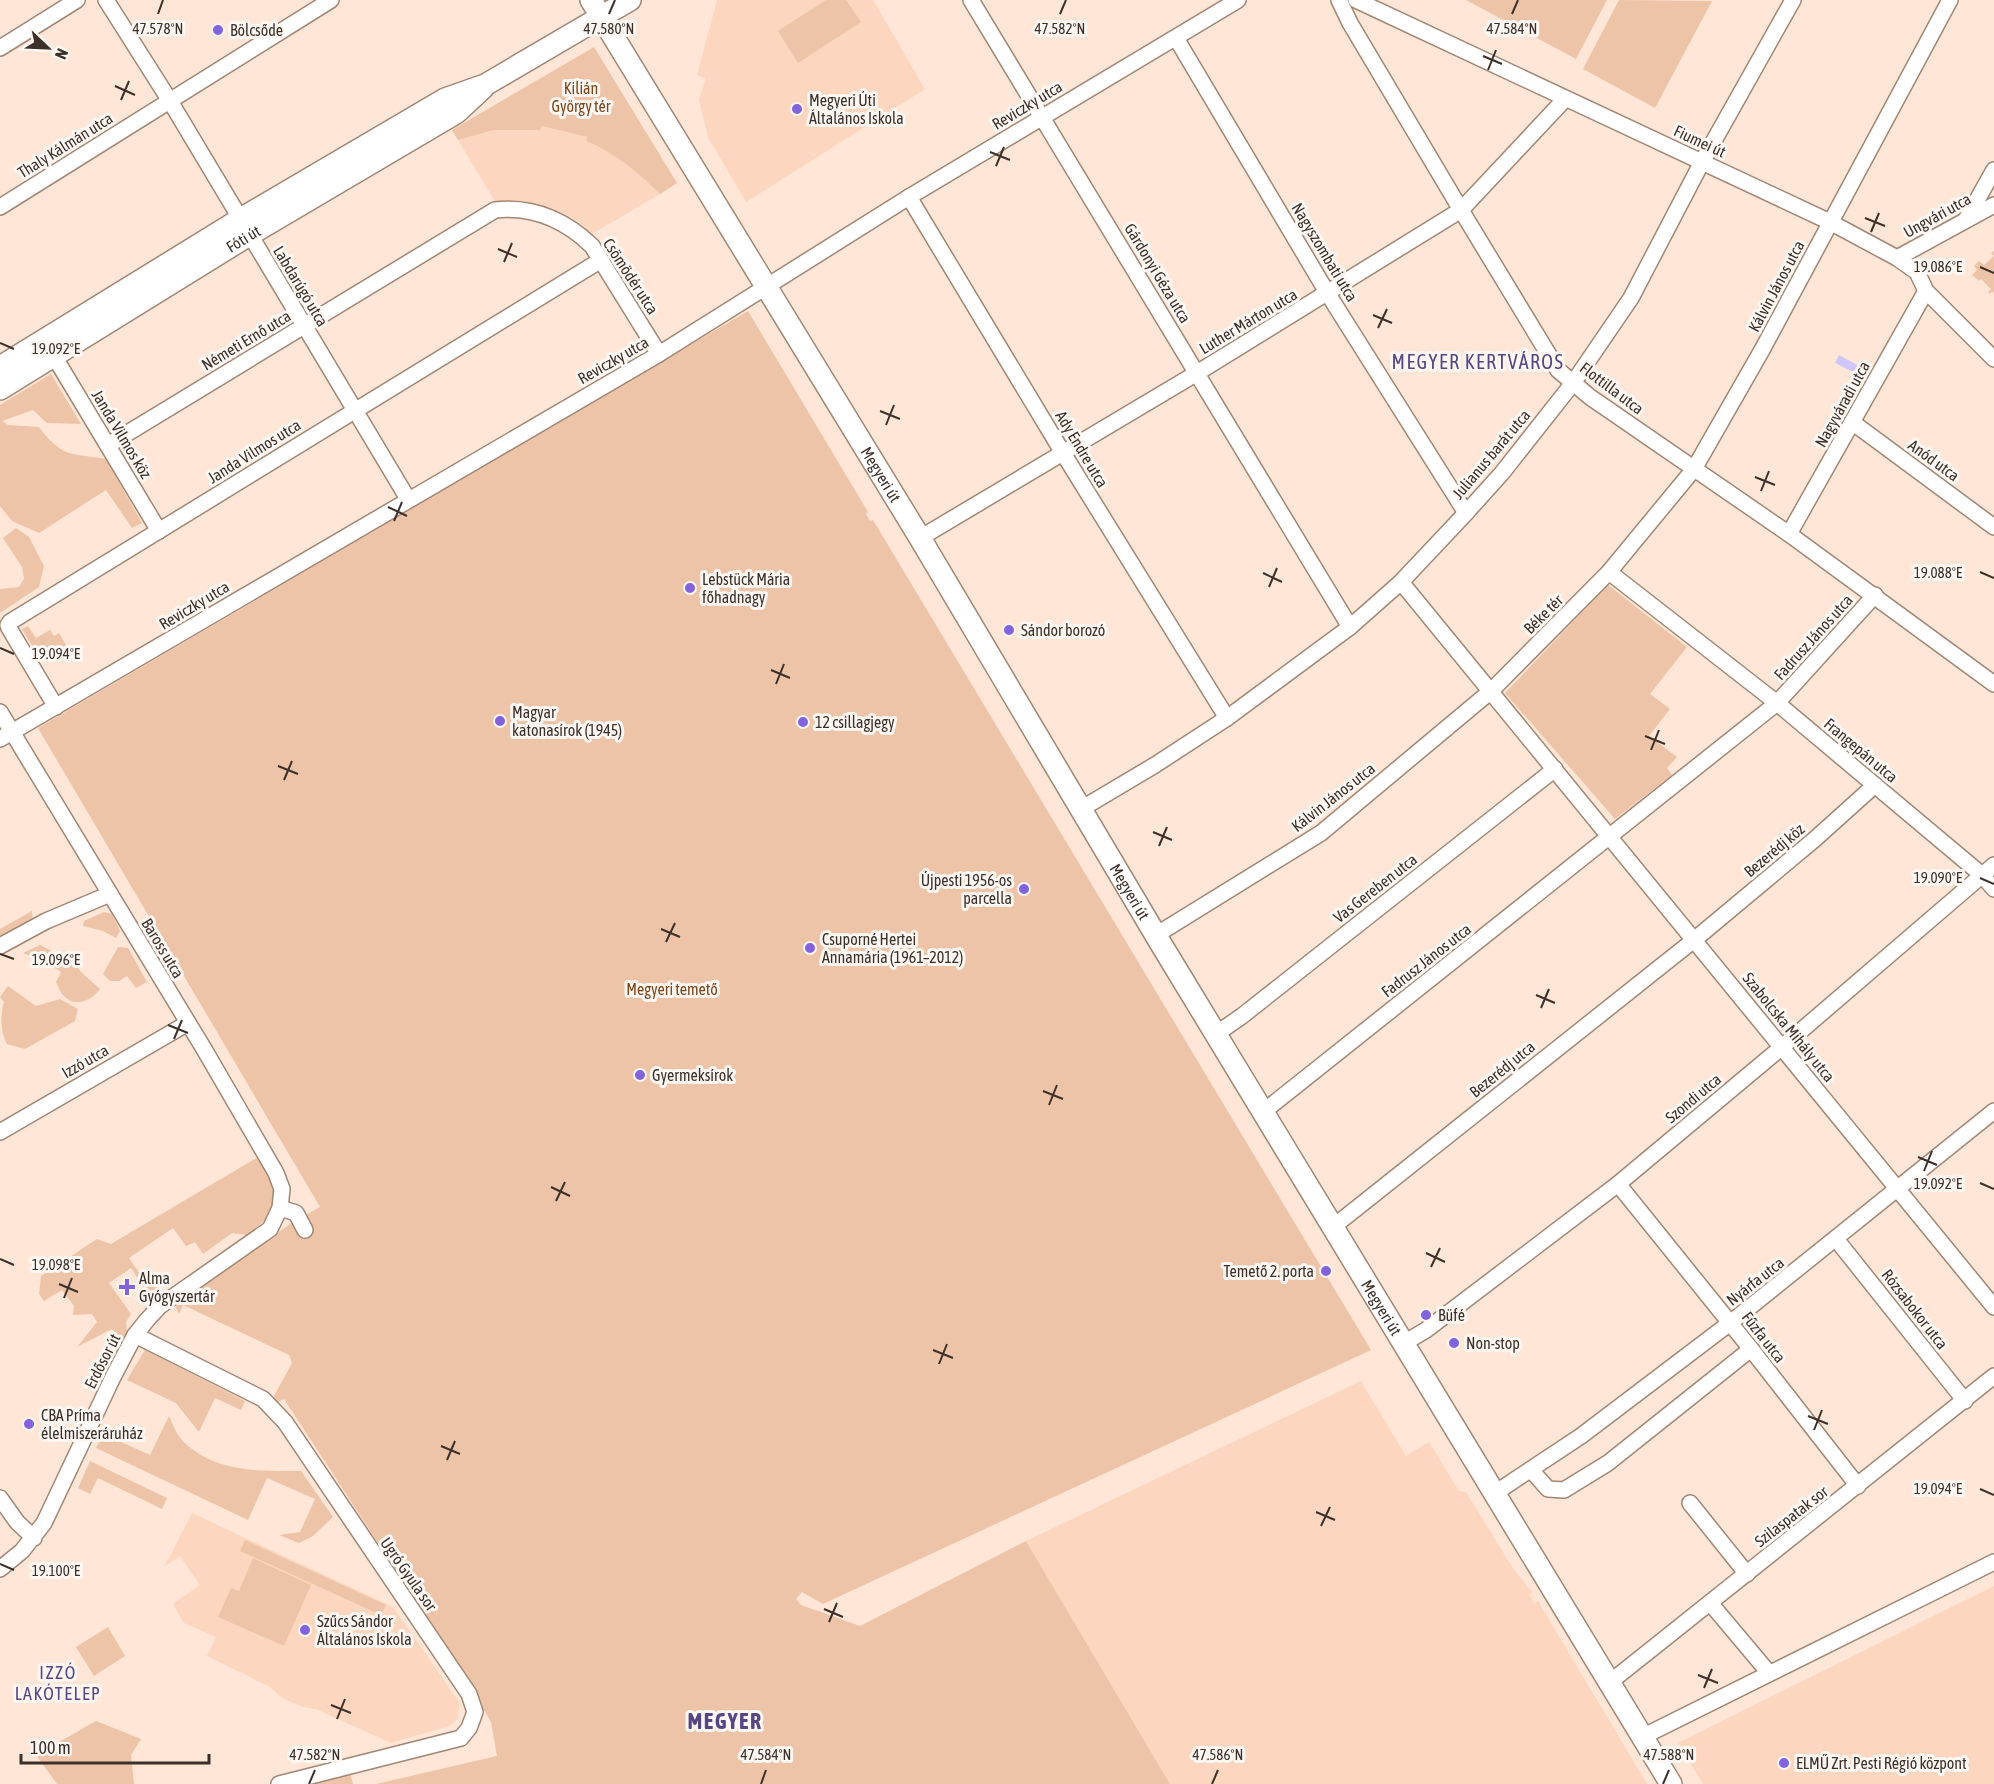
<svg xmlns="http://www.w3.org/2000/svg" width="1994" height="1784" font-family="'Asap Condensed',sans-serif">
<rect width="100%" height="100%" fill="#ffe6d6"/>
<g fill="#fcd6be">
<path d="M717 0H873L925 89 746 202 708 137 699 100 706 78 697 75Z"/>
<path d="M542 126 587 137 586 141 605 150 620 159 642 175 660 194 592 234 573 218 549 207 518 201 496 203 458 140 494 130H540Z"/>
<path d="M1361 1381 1406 1456 1429 1442 1459 1491 1466 1492 1514 1570 1532 1592 1529 1595 1534 1603 1538 1601 1647 1784H1170L1026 1541Z"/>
<path d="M192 1513 393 1607 459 1702 458 1719 449 1726 391 1743 316 1709 303 1707 282 1698 270 1687 207 1656 216 1637 184 1623 173 1604 200 1585 180 1556 165 1566Z"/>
<path d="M1994 1586V1784H1703L1678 1743Z"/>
</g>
<g fill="#eec4a9">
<path d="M826 0H846L861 22 798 63 778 31Z"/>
<path d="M1466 0H1607L1576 59Z"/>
<path d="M1619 0 1712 1 1655 108 1583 69Z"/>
<path d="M594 47 677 183 660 194C638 172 615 153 586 141L587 137 542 126 540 130H494L458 140 452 130Z"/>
<path d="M1994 251V293L1992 291 1990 294 1988 292 1991 289 1981 279 1979 281 1972 275 1977 270 1974 266 1979 261 1984 265 1994 256 1991 253Z"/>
<path d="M748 311 868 512 866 514 870 521 873 520 1371 1350 823 1604 802 1592 796 1599 801 1605 860 1626 1026 1541 1170 1784H376L497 1756 491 1722 454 1659 284 1399 276 1403 273 1398 292 1363 289 1355 183 1305 179 1314 176 1308 177 1303 293 1222 320 1207 38 728Z"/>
<path d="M51 374 81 424 47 423 33 410 2 421 8 425 39 427C62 458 71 453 106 459L142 523 132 528 106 490 39 533 12 521 0 506V405Z"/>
<path d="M16 528 29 537 44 566 39 587 0 613V589L19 587 24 579 22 567 3 538Z"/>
<path d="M1608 585 1687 647 1650 694 1670 709 1649 736 1677 757 1667 768 1672 775 1615 819 1505 693Z"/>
<path d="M28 626 36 638 50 630 54 636 59 633 66 645 41 661 22 629Z"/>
<path d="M32 911 33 924 0 942V929Z"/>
<path d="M104 912 112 914 120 931 116 938 103 931 83 926 84 921Z"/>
<path d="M40 945 73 962 82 973 100 989C92 1000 75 1009 63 995 60 992 58 986 56 982L61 972 45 962 23 953Z"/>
<path d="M118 947 128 948 147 982 136 988 127 976 119 981H110L103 974Z"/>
<path d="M8 986 36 1006 60 999 78 1009 75 1021 25 1049 7 1044C0 1031 0 1017 4 1002L0 997Z"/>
<path d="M260 1156C279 1194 285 1209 246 1235L232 1233 203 1254 195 1242 186 1246 173 1228 129 1258 147 1284 159 1277 163 1282 156 1293 146 1292 131 1268 109 1283 131 1314 126 1322 127 1332 121 1341 112 1329 77 1347 97 1322 92 1314 73 1315 74 1306 62 1290 44 1301 39 1294 41 1276 97 1239 111 1244Z"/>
<path d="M145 1350 245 1401 241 1410 215 1398 199 1432 176 1403 127 1380Z"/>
<path d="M169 1416C173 1425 178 1438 186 1444 218 1473 261 1471 301 1471L333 1517 313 1536 299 1543 279 1535 300 1532 315 1499 267 1478 248 1520 96 1448 103 1434 150 1455Z"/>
<path d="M90 1461 167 1498 162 1509 98 1478 90 1494 78 1488Z"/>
<path d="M245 1540 386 1605 381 1615 240 1551Z"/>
<path d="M253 1558 311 1585 284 1646 218 1617 231 1588 239 1591Z"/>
<path d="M108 1627 125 1656 94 1676 76 1647Z"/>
<path d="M96 1721 141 1739 131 1755 134 1784H57L36 1755Z"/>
<path d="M348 1765 353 1784H279Z"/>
</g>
<path fill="#cfc6fa" d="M1839 355 1859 366 1855 373 1835 363Z"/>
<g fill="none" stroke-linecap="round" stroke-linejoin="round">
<defs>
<g id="street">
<path d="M106 0 170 101 408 499"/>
<path d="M971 0 1350 627"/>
<path d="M1339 0 1350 23 1461 210 1558 370 1590 397 1789 534 1994 684"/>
<path d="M1356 0 1830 222 1897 258 1917 272 1926 291 1994 359"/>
<path d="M1176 38 1328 294 1466 513"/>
<path d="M0 48 77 0"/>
<path d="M909 197 1063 453 1227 718"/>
<path d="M0 207 331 0"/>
<path d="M1967 218 1994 170"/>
<path d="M1897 258 1994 205"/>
<path d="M54 356 159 531"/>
<path d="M1852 422 1994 527"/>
<path d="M108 445 495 210C533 206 565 220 592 246L659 354"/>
<path d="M1789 534 1926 291"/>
<path d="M920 538 1197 373 1461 210 1565 99"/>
<path d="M1609 572 1777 703 1982 875 1994 889"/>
<path d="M1401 582 1994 1307"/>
<path d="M56 707 9 628 8 625 10 622 601 260"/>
<path d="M0 712 204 1049 276 1173 282 1189 280 1208 270 1229 160 1306 147 1320 135 1335 113 1377 44 1523 22 1551 0 1569"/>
<path d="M0 739 659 354 909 197 1238 0"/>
<path d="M1081 809 1155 765 1227 718 1350 627 1401 582 1466 513 1502 473 1573 383 1631 298 1702 162 1793 0"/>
<path d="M1156 935 1321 833 1491 691 1609 572 1694 469 1762 350 1950 0"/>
<path d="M0 946 46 921 110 894"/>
<path d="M1216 1034 1242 1016 1555 769"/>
<path d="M1263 1112 1777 703 1875 595"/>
<path d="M0 1132 188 1023"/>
<path d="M1618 1184 1751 1349 1858 1486"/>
<path d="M280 1208 296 1213 305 1230"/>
<path d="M1333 1227 1694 940 1815 839 1875 785"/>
<path d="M1836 1239 1965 1401"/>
<path d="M135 1335 263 1399 285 1422 469 1694 475 1712 469 1728 461 1738 279 1784"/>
<path d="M1404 1343 1426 1330 1618 1184 1782 1047 1994 865"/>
<path d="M1531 1470 1548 1489 1564 1490 1608 1463 1751 1349"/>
<path d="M1495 1493 1581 1436 1730 1323 1994 1111"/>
<path d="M0 1498 17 1522 34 1538"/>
<path d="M1690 1503 1747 1574"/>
<path d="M1711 1604 1769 1673"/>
<path d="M1609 1683 1994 1376"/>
<path d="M1642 1737 1994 1562"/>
</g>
<g id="secondary">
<path id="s1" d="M591 0 920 538 1161 944 1671 1784"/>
<path d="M0 367 239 220 445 99 485 85 630 0"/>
<path id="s2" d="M0 389 249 235 456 113 483 88"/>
</g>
</defs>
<use href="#street" stroke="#a28674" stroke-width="18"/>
<use href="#secondary" stroke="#a28674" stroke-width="24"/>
<use href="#street" stroke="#fff" stroke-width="15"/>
<use href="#secondary" stroke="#fff" stroke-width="21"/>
</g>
<path fill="none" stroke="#3c3029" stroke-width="2" d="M158 14 163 0M609 14 615 0M1060 14 1066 0M1512 14 1518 0M1483 56 1502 64M1488 70 1496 50M115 86 135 95M121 100 129 81M990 152 1010 160M996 166 1004 147M1865 218 1885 226M1871 232 1879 213M498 249 517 257M504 262 512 243M1980 267 1994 273M1373 315 1392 323M1378 328 1387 309M0 343 14 349M880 411 900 419M886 425 894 405M1755 477 1775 485M1761 491 1769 471M388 507 407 516M394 521 402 502M1980 572 1994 578M1263 573 1282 582M1269 587 1277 568M0 648 14 654M771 670 790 678M776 684 784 664M1645 736 1665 744M1651 750 1659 730M278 766 298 774M284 780 292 761M1153 832 1172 840M1159 846 1167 827M1980 878 1994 884M661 929 680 937M666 942 675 923M0 954 14 959M1536 995 1555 1003M1541 1008 1549 989M168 1025 188 1033M174 1039 182 1020M1043 1091 1063 1099M1049 1105 1057 1085M1918 1157 1937 1165M1924 1171 1932 1151M1980 1183 1994 1189M551 1187 570 1196M556 1201 565 1182M1426 1253 1445 1262M0 1259 14 1265M1431 1267 1440 1248M59 1284 78 1292M64 1298 72 1278M933 1350 953 1358M939 1364 947 1344M1808 1416 1828 1424M1814 1430 1822 1410M441 1446 460 1454M447 1460 455 1441M1980 1489 1994 1495M1316 1512 1335 1520M1321 1526 1330 1507M0 1564 14 1570M824 1609 843 1617M829 1622 837 1603M1698 1675 1718 1683M1704 1688 1712 1669M331 1705 351 1713M337 1719 345 1699M309 1784 315 1770M761 1784 766 1770M1212 1784 1218 1770M1663 1784 1669 1770"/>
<g fill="#8262dd" stroke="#fdf7f3" stroke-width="2">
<circle cx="218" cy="30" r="6"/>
<circle cx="797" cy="109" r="6"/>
<circle cx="690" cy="588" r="6"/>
<circle cx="1009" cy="630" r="6"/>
<circle cx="500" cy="721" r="6"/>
<circle cx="803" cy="722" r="6"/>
<circle cx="1024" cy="889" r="6"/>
<circle cx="810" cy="948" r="6"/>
<circle cx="640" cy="1075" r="6"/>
<circle cx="1326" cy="1271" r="6"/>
<path d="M124 1278h6v6h6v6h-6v6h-6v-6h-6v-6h6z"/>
<circle cx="1426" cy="1315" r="6"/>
<circle cx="1454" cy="1343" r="6"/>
<circle cx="29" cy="1424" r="6"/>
<circle cx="305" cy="1630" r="6"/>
<circle cx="1784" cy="1763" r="6"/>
</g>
<g text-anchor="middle" stroke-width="6" stroke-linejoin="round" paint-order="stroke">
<g font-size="16" fill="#3c3029" stroke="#fdf7f3" text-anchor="start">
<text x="230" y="36">Bölcsőde</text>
<text x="809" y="106">Megyeri Úti<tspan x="809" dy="18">Általános Iskola</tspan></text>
<text x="702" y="585">Lebstück Mária<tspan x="702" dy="18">főhadnagy</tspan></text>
<text x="1021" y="636">Sándor borozó</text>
<text x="512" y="718">Magyar<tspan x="512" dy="18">katonasírok (1945)</tspan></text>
<text x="815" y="728">12 csillagjegy</text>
<text x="1012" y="886" text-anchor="end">Újpesti 1956-os<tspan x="1012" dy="18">parcella</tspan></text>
<text x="822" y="945">Csuporné Hertei<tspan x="822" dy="18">Annamária (1961–2012)</tspan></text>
<text x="652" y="1081">Gyermeksírok</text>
<text x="1314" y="1277" text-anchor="end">Temető 2. porta</text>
<text x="139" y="1284">Alma<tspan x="139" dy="18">Gyógyszertár</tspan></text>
<text x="1438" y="1321">Büfé</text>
<text x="1466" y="1349">Non-stop</text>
<text x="41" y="1421">CBA Príma<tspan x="41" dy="18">élelmiszeráruház</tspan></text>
<text x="317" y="1627">Szűcs Sándor<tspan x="317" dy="18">Általános Iskola</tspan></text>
<text x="1796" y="1769">ELMŰ Zrt. Pesti Régió központ</text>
</g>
<g font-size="16" fill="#7d451a" stroke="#fdf7f3">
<text x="581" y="94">Kilián<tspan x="581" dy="18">György tér</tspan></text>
<text x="672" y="995">Megyeri temető</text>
</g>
<g font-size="16" fill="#3c3029" stroke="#fdf7f3">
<text transform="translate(1027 105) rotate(-31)" y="6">Reviczky utca</text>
<text transform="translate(1700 141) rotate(25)" y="6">Fiumei út</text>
<text transform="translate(65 145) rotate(-32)" y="6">Thaly Kálmán utca</text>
<text transform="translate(1937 215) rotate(-29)" y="6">Ungvári utca</text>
<text dy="6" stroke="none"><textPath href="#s2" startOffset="286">Fóti út</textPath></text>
<text transform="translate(1325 252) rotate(59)" y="6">Nagyszombati utca</text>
<text transform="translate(1158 273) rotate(59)" y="6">Gárdonyi Géza utca</text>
<text transform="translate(631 276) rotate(57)" y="6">Csömödér utca</text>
<text transform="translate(301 286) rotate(59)" y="6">Labdarúgó utca</text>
<text transform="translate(1776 286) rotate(-62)" y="6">Kálvin János utca</text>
<text transform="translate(1248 321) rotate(-31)" y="6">Luther Márton utca</text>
<text transform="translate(246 340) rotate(-31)" y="6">Németi Ernő utca</text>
<text transform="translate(613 360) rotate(-30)" y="6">Reviczky utca</text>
<text transform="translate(1612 388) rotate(37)" y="6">Flottilla utca</text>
<text transform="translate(1842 404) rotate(-61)" y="6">Nagyváradi utca</text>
<text transform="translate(122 434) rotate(59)" y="6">Janda Vilmos köz</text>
<text transform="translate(1082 449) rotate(59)" y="6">Ady Endre utca</text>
<text transform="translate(254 451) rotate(-32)" y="6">Janda Vilmos utca</text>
<text transform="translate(1491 454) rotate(-50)" y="6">Julianus barát utca</text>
<text transform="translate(1934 460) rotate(36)" y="6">Anód utca</text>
<text dy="6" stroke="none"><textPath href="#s1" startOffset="556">Megyeri út</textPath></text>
<text transform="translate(194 605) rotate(-31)" y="6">Reviczky utca</text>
<text transform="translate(1543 614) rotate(-45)" y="6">Béke tér</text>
<text transform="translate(1813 637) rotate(-48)" y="6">Fadrusz János utca</text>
<text transform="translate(1861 750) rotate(40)" y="6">Frangepán utca</text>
<text transform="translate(1333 797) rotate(-38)" y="6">Kálvin János utca</text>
<text transform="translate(1774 850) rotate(-40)" y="6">Bezerédj köz</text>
<text transform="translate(1375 888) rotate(-38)" y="6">Vas Gereben utca</text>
<text dy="6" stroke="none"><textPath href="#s1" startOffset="1042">Megyeri út</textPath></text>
<text transform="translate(163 948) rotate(59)" y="6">Baross utca</text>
<text transform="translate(1426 960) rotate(-38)" y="6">Fadrusz János utca</text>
<text transform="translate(1789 1027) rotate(51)" y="6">Szabolcska Mihály utca</text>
<text transform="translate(85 1061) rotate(-30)" y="6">Izzó utca</text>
<text transform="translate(1502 1069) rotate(-39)" y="6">Bezerédj utca</text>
<text transform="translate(1693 1098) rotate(-40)" y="6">Szondi utca</text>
<text transform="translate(1755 1281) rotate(-38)" y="6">Nyárfa utca</text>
<text dy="6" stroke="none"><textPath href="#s1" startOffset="1528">Megyeri út</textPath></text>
<text transform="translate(1915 1309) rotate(52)" y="6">Rózsabokor utca</text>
<text transform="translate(1764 1337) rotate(52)" y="6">Fűzfa utca</text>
<text transform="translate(102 1361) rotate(-63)" y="6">Erdősor út</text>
<text transform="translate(1791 1516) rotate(-38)" y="6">Szilaspatak sor</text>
<text transform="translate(409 1574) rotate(55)" y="6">Ugró Gyula sor</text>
</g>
<g font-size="18" letter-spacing="1.5" fill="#554684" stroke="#fdf7f3">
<text x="58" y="1679">IZZÓ<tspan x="58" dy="21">LAKÓTELEP</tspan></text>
</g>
<g font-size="20" letter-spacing="1.5" fill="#554684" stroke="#fdf7f3">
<text x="1478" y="369">MEGYER KERTVÁROS</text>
</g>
<g font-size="22" font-weight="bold" letter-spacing="1.5" fill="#554684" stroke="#fdf7f3">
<text x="725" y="1729">MEGYER</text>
</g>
</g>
<g font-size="15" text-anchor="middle" fill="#3c3029" stroke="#fdf7f3" stroke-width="6" stroke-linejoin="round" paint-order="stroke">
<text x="158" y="34">47.578°N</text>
<text x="609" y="34">47.580°N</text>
<text x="1060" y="34">47.582°N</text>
<text x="1512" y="34">47.584°N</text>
<text x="1938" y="272">19.086°E</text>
<text x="56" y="354">19.092°E</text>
<text x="1938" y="578">19.088°E</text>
<text x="56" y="659">19.094°E</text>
<text x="1938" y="883">19.090°E</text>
<text x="56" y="965">19.096°E</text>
<text x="1938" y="1189">19.092°E</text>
<text x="56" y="1270">19.098°E</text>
<text x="1938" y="1494">19.094°E</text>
<text x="56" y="1576">19.100°E</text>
<text x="315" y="1760">47.582°N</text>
<text x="766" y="1760">47.584°N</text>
<text x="1218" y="1760">47.586°N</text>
<text x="1669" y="1760">47.588°N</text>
</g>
<g transform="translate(48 48) rotate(113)" stroke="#fdf7f3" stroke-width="4.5" paint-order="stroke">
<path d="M0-4.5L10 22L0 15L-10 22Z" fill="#3c3029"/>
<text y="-9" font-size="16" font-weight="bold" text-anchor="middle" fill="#3c3029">N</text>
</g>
<path d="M21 1754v9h188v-9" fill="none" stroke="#3c3029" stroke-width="3"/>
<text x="30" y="1754" font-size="18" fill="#3c3029" stroke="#fdf7f3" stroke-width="4.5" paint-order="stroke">100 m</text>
</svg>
